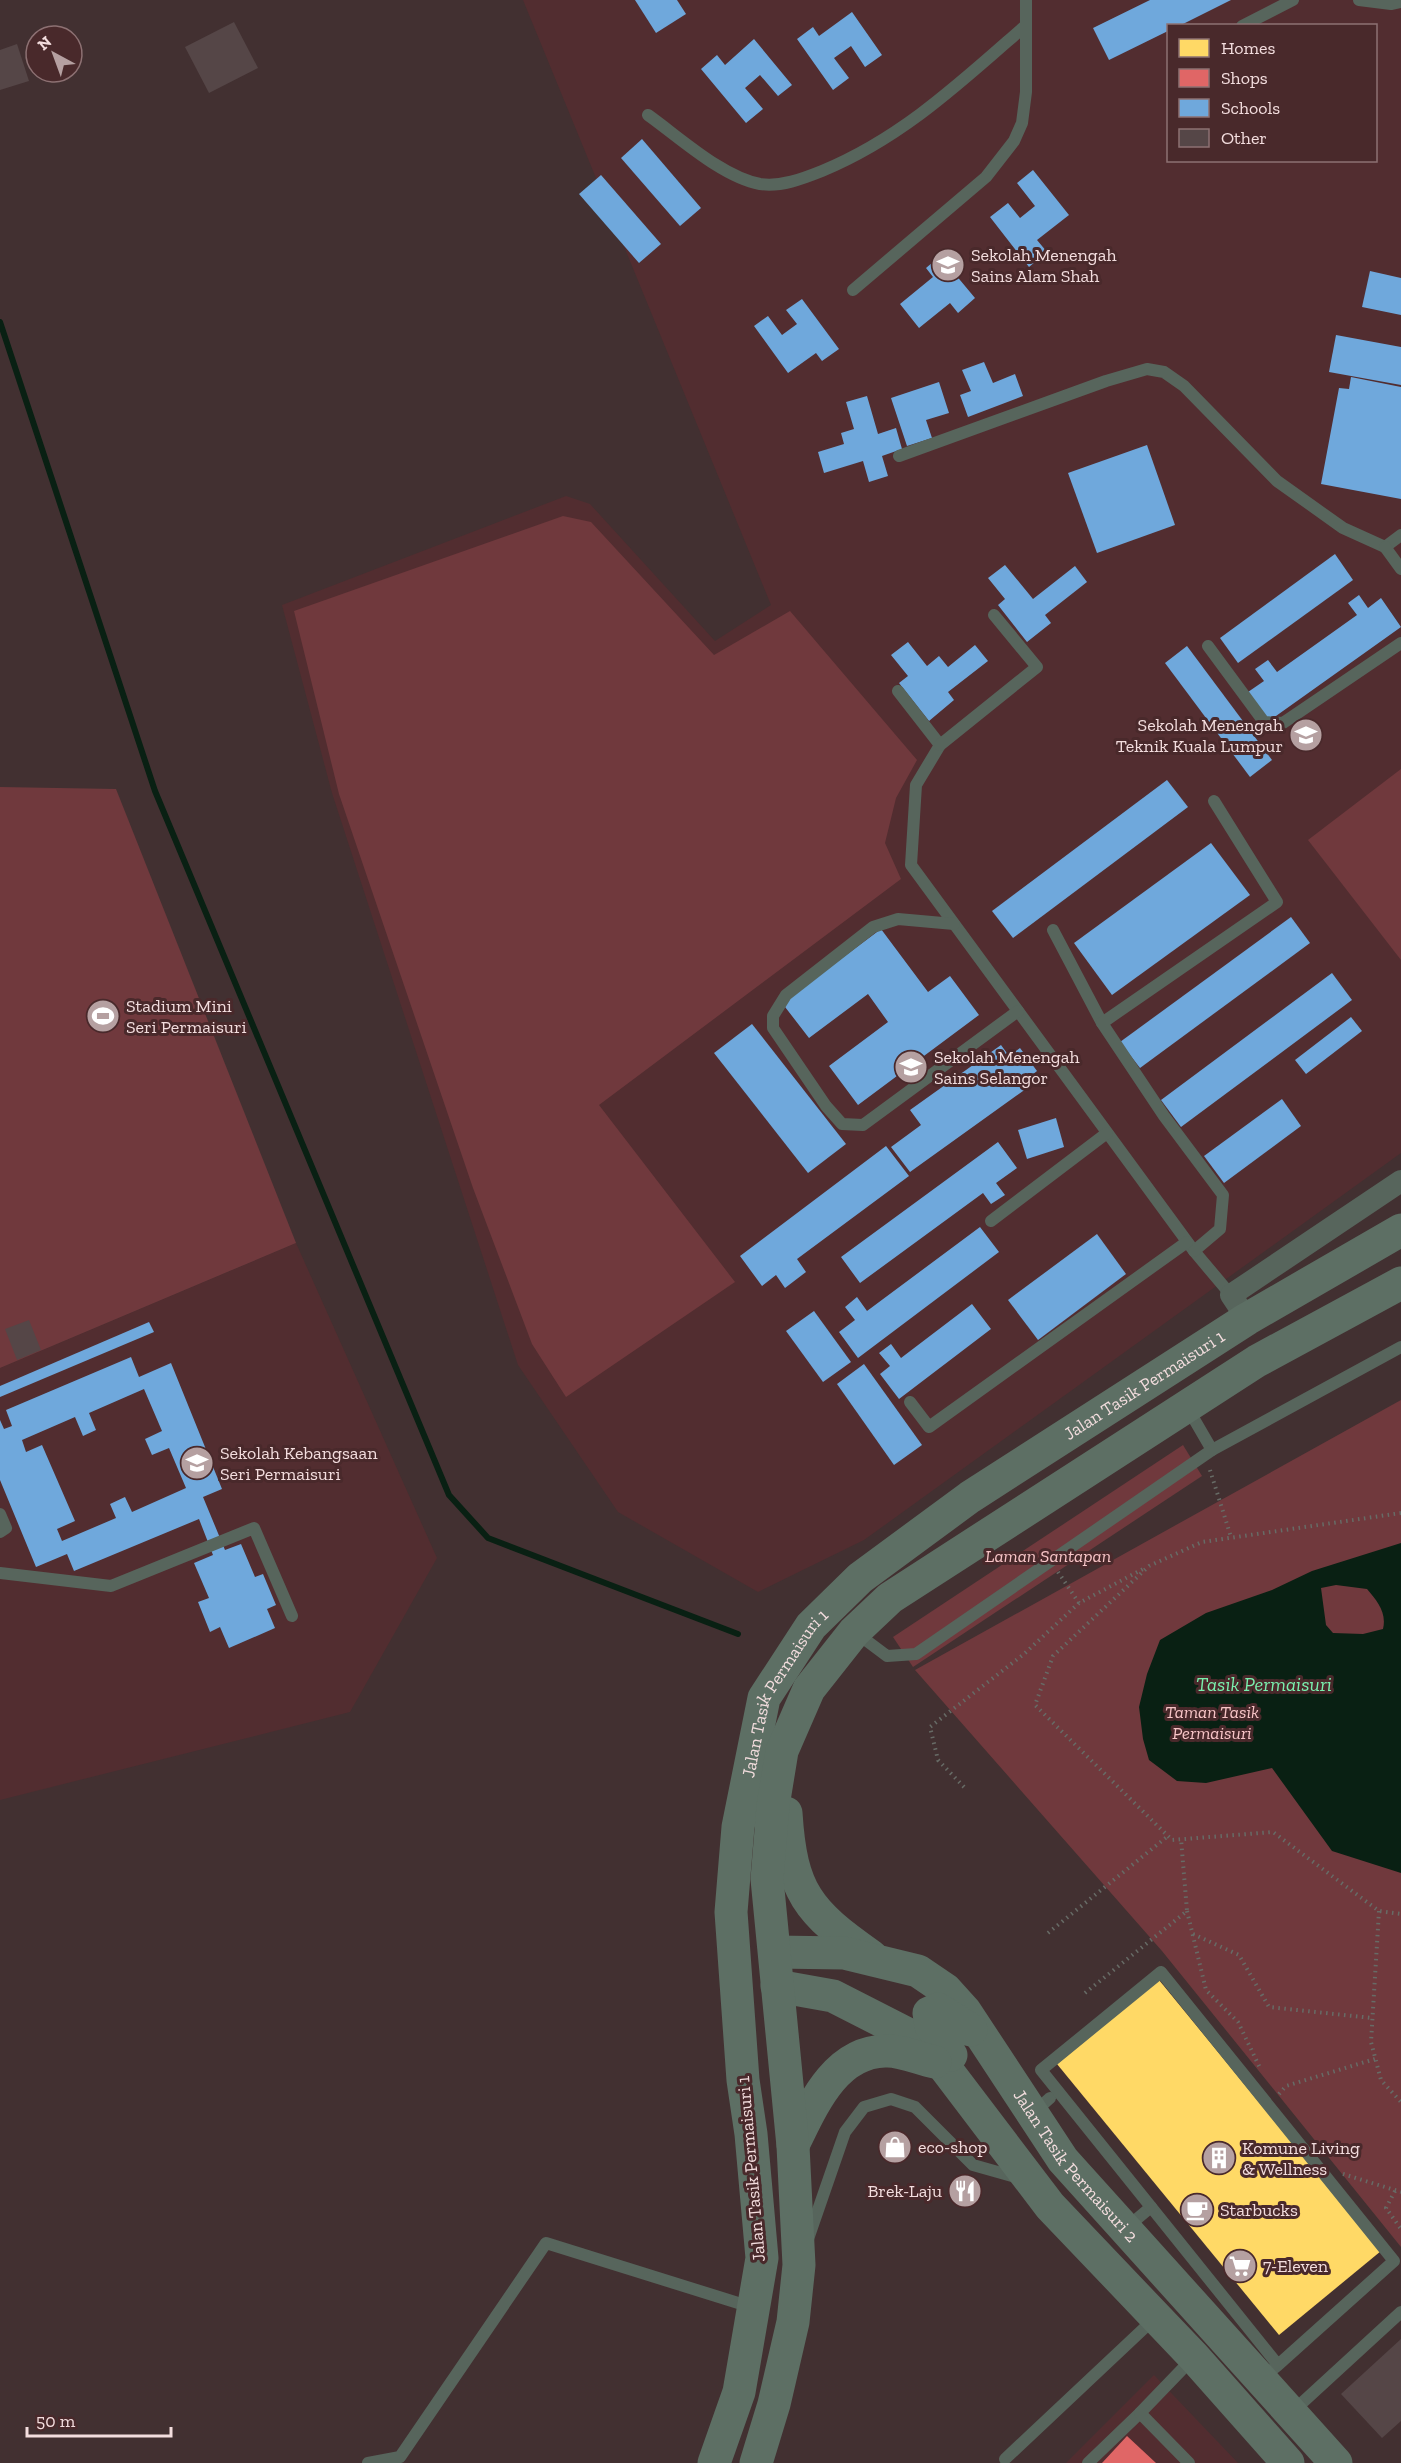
<svg xmlns="http://www.w3.org/2000/svg" width="1401" height="2463" font-family="'Zilla Slab',serif">
<rect width="100%" height="100%" fill="#423031"/>
<g fill="#522d30" fill-rule="evenodd">
<path d="M523 0H1401V1153L864 1540 758 1592 618 1512 518 1365 332 793 282 605 566 496 590 504 715 641 771 605ZM1168 26H1376V160H1168Z"/>
<path d="M296 1243 437 1558 350 1712 0 1800V1368Z"/>
<path d="M1154 2375 1238 2463H1066Z"/>
</g>
<g fill="#70393d">
<path d="M563 516 591 522 714 655 790 611 917 760 896 798 885 843 901 879 599 1105 735 1282 566 1397 532 1344 473 1188 339 794 294 611Z"/>
<path d="M1401 769V960L1308 840Z"/>
<path d="M0 787 116 789 296 1243 0 1368Z"/>
<path d="M1401 1400V2247L1162 1951 915 1670Z"/>
<path d="M1183 1445 1202 1476 913 1667 893 1637Z"/>
</g>
<path fill="#092013" fill-rule="evenodd" d="M1401 1543V1873L1332 1851 1272 1768 1206 1783 1177 1781 1149 1760 1143 1739 1139 1707 1147 1674 1160 1640 1206 1613 1272 1590 1312 1571ZM1336 1585 1367 1589C1377 1601 1387 1612 1383 1629L1363 1634 1333 1633 1326 1625 1321 1588Z"/>
<path fill="#ffd966" d="M1159 1980 1381 2251 1279 2335 1057 2064Z"/>
<path fill="#e06666" d="M1127 2436 1156 2463H1102Z"/>
<g fill="#6fa8dc" fill-rule="evenodd">
<path d="M635 0H677L686 14 656 33Z"/>
<path d="M1150 0H1231L1179 26H1168V31L1109 60 1093 28Z"/>
<path d="M852 12 882 55 865 67 851 46 834 58 849 78 833 90 797 39 813 27 819 36Z"/>
<path d="M754 39 792 85 778 96 760 75 745 88 763 109 746 123 701 69 717 55 725 65Z"/>
<path d="M642 139 701 208 680 226 621 158Z"/>
<path d="M1033 170 1069 215 1037 240 1047 252 1029 267 990 217 1008 203 1020 218 1035 206 1017 183Z"/>
<path d="M601 175 661 244 639 263 579 194Z"/>
<path d="M940 256 975 298 958 313 950 303 919 328 900 304 933 277 926 268Z"/>
<path d="M1370 271 1401 278V315L1362 307Z"/>
<path d="M802 299 839 349 822 361 816 353 788 373 754 326 768 316 782 335 797 324 786 310Z"/>
<path d="M1336 335 1401 347V385L1329 372Z"/>
<path d="M984 362 993 383 1015 374 1023 396 968 417 960 395 971 391 962 370Z"/>
<path d="M1351 377 1401 387V499L1321 484 1339 388 1349 389Z"/>
<path d="M939 382 949 413 926 420 932 438 907 446 891 398Z"/>
<path d="M867 396 878 434 896 428 902 449 882 456 888 476 869 482 863 461 824 473 818 452 844 444 841 433 854 429 846 402Z"/>
<path d="M1147 445 1175 525 1097 553 1068 473Z"/>
<path d="M1335 554 1353 580 1238 663 1220 638Z"/>
<path d="M1005 565 1033 599 1075 566 1087 582 1045 615 1051 623 1027 642 998 605 1005 599 988 578Z"/>
<path d="M1359 595 1368 608 1381 598 1401 627 1269 721 1248 692 1264 681 1255 669 1268 660 1277 672 1357 615 1348 603Z"/>
<path d="M908 642 927 666 939 656 948 667 975 645 988 661 948 692 954 700 929 721 899 683 908 676 891 655Z"/>
<path d="M1187 646 1272 760 1250 777 1165 663Z"/>
<path d="M1167 780 1188 807 1013 938 992 911Z"/>
<path d="M1211 843 1250 895 1112 995 1074 943Z"/>
<path d="M1291 917 1310 943 1140 1068 1120 1042Z"/>
<path d="M881 929 928 992 950 976 979 1015 858 1105 829 1066 888 1022 868 994 809 1038 782 1003Z"/>
<path d="M1332 973 1352 1000 1181 1127 1161 1100Z"/>
<path d="M1351 1017 1362 1031 1306 1074 1295 1060Z"/>
<path d="M752 1024 846 1144 808 1173 714 1053Z"/>
<path d="M1001 1045 1009 1056 1020 1048 1037 1071 1026 1080 1030 1086 910 1172 891 1147 921 1125 910 1110Z"/>
<path d="M1282 1099 1301 1126 1224 1183 1204 1156Z"/>
<path d="M1056 1118 1064 1147 1027 1159 1018 1130Z"/>
<path d="M998 1142 1017 1168 996 1183 1005 1195 991 1204 983 1193 860 1283 841 1257Z"/>
<path d="M886 1146 909 1176 797 1259 806 1272 785 1288 776 1275 762 1286 740 1256Z"/>
<path d="M980 1227 999 1252 858 1358 839 1332 855 1320 845 1307 857 1297 867 1311Z"/>
<path d="M1097 1234 1126 1274 1038 1340 1008 1300Z"/>
<path d="M972 1304 991 1329 899 1399 880 1374 890 1366 879 1353 891 1344 901 1358Z"/>
<path d="M814 1311 851 1362 823 1382 786 1331Z"/>
<path d="M149 1322 154 1332 0 1397V1386Z"/>
<path d="M131 1357 139 1377 171 1363 222 1489 203 1497 225 1550 241 1544 255 1577 263 1574 276 1605 267 1609 275 1628 229 1648 220 1627 210 1632 198 1602 209 1598 194 1563 213 1555 199 1519 74 1571 67 1554 36 1567 0 1480V1420L4 1429 12 1426 6 1410ZM144 1389 162 1431 145 1439 152 1455 169 1448 186 1488 132 1512 125 1497 110 1504 116 1518 62 1541 57 1529 75 1521 42 1445 26 1452 22 1440 75 1417 83 1436 96 1430 89 1413Z"/>
<path d="M864 1364 922 1445 894 1465 837 1384Z"/>
</g>
<g fill="none" stroke-linecap="round" stroke-linejoin="round">
<path stroke="#092013" stroke-width="6" d="M0 322 155 791 449 1495 488 1538 738 1634"/>
</g>
<g fill="#554647">
<path d="M234 22 258 68 209 93 185 47Z"/>
<path d="M17 44 29 81 0 90V50Z"/>
<path d="M29 1320 41 1350 17 1360 5 1329Z"/>
<path d="M1401 2339V2421L1382 2438 1341 2394Z"/>
</g>
<g fill="none" stroke-linecap="round" stroke-linejoin="round">
<g stroke="#676b66" stroke-width="4" stroke-dasharray="1.5 4.5" stroke-linecap="butt">
<path d="M1210 1470 1231 1537"/>
<path d="M1401 1513 1202 1542 1149 1566 1053 1656 1035 1705 1172 1840 1273 1832 1379 1911 1401 1914"/>
<path d="M1058 1572 1079 1603"/>
<path d="M964 1787 938 1760 930 1727 1024 1654 1079 1603 1143 1569"/>
<path d="M1187 1911 1206 1990 1238 2022 1261 2070"/>
<path d="M1379 1911 1371 2042 1381 2080 1401 2102"/>
<path d="M1048 1933 1168 1836"/>
<path d="M1193 1934 1239 1955 1269 2007 1372 2018"/>
<path d="M1085 1993 1187 1911 1181 1839"/>
<path d="M1279 2094 1286 2086 1375 2059"/>
<path d="M1343 2174 1401 2192"/>
<path d="M1395 2191 1386 2208 1401 2229"/>
</g>
<g stroke="#57655c" stroke-width="12">
<path d="M1359 0 1391 4 1401 2"/>
<path d="M1242 26 1293 0"/>
<path d="M648 115C679 137 722 177 760 184 781 187 802 179 822 171 902 138 961 82 1025 26"/>
<path d="M853 290 986 177 1014 141 1022 123 1026 92V0"/>
<path d="M899 456 1106 381 1147 369 1164 372 1184 386 1277 481 1343 528 1385 547 1401 535"/>
<path d="M1385 547 1401 569"/>
<path d="M1208 646 1264 722 1283 723 1401 643"/>
<path d="M898 691 940 745 916 785 911 865 1194 1251 1231 1295"/>
<path d="M940 745 1037 667 994 615"/>
<path d="M954 924 898 919 873 927 786 995 773 1016V1028L826 1106 842 1124 863 1125 1018 1011"/>
<path d="M1053 930 1102 1023"/>
<path d="M991 1221 1107 1133"/>
<path d="M1194 1251 1220 1229 1223 1195 1164 1116 1102 1023 1277 902 1214 801"/>
<path d="M910 1402 929 1427 1187 1242"/>
<path d="M1187 1407 1212 1450"/>
<path d="M0 1514 6 1528 0 1532"/>
<path d="M0 1573 111 1586 254 1528 292 1616"/>
<path d="M855 1632 887 1656 916 1654 1212 1450 1401 1347"/>
<path d="M1033 2113 1050 2098"/>
<path d="M1125 2229 1151 2207"/>
<path d="M808 2239 845 2132 864 2107 891 2099 915 2107 973 2165 1019 2178"/>
<path d="M1262 2378 1278 2365 1394 2261 1161 1972 1041 2070 1278 2365"/>
<path d="M1291 2413 1401 2312"/>
<path d="M1005 2459 1155 2318"/>
<path d="M368 2463 400 2457 546 2243 751 2307"/>
<path d="M1088 2463 1140 2413"/>
<path d="M1189 2463 1140 2413 1193 2358"/>
</g>
<path stroke="#57655c" stroke-width="22" d="M1247 1319 1231 1295 1401 1181"/>
<g stroke="#5d6f64" stroke-width="33">
<path d="M786 1813C791 1892 808 1912 871 1956"/>
<path id="s1" d="M775 1952 844 1953 918 1971 946 1990 965 2011 1063 2160 1336 2463"/>
<path d="M777 1986 833 1996 927 2044 1050 2206 1194 2357 1288 2463"/>
<path d="M951 2055 931 2026 929 2013 938 2009 971 2030"/>
<path d="M793 2145C812 2107 834 2052 885 2051 900 2050 920 2059 935 2062"/>
<path id="s2" d="M714 2463 739 2392 762 2258 751 2134 743 2080 731 1912 738 1827 764 1698 811 1626 860 1578 970 1497 1247 1319 1401 1230"/>
<path d="M756 2463 774 2404 793 2322 799 2265 793 2146 767 1879 773 1806 782 1751 809 1689 854 1632 890 1598 1257 1361 1401 1283"/>
</g>
</g>
<defs>
<symbol id="school-disc" viewBox="-11 -11 22 22"><circle r="9.5" fill="#b5a0a1" stroke="#49292b"/><path d="M0-5L7-2L0 1L-7-2ZM-4 1L0 2.5L4 1V4Q0 6-4 4Z" fill="#fff"/></symbol>
<symbol id="stadium-disc" viewBox="-11 -11 22 22"><circle r="9.5" fill="#b5a0a1" stroke="#49292b"/><path d="M0-5a6.5 5 0 1 0 0 10a6.5 5 0 1 0 0-10ZM-3.5-1.8h7v3.6h-7Z" fill="#fff"/></symbol>
<symbol id="shop-disc" viewBox="-11 -11 22 22"><circle r="9.5" fill="#b5a0a1" stroke="#49292b"/><path d="M-5-2.5h2.3a2.7 3.5 0 0 1 5.4 0H5L5.5 6h-11ZM-1.5-2.5h3a1.5 2.3 0 0 0-3 0Z" fill="#fff"/></symbol>
<symbol id="building-disc" viewBox="-11 -11 22 22"><circle r="9.5" fill="#b5a0a1" stroke="#49292b"/><path d="M-4-6H4V6H1V3H-1V6H-4ZM-2.5-4.3h1.7v1.8h-1.7ZM.8-4.3h1.7v1.8H.8ZM-2.5-1h1.7V.8h-1.7ZM.8-1h1.7V.8H.8Z" fill="#fff"/></symbol>
<symbol id="restaurant-disc" viewBox="-11 -11 22 22"><circle r="9.5" fill="#b5a0a1" stroke="#49292b"/><path d="M-5-6h1v4h1v-4h1v4h1v-4h1v5L-1.5 .5V6h-2V.5L-5-1ZM5-6V6H3V1.5H1.5Q1.5-4 5-6Z" fill="#fff"/></symbol>
<symbol id="cafe-disc" viewBox="-11 -11 22 22"><circle r="9.5" fill="#b5a0a1" stroke="#49292b"/><path d="M-5.5-4.5H6V0H3Q3 3.5 0 3.5H-2.5Q-5.5 3.5-5.5 0ZM3-3.2v2h1.7v-2ZM-6 4.5H4V6H-6Z" fill="#fff"/></symbol>
<symbol id="supermarket-disc" viewBox="-11 -11 22 22"><circle r="9.5" fill="#b5a0a1" stroke="#49292b"/><path d="M-6-5.5h2.5l.6 2H6L4.5 2H-2.5L-4.4-4H-6ZM-1.5 3.2a1.3 1.3 0 1 0 .1 0ZM3 3.2a1.3 1.3 0 1 0 .1 0Z" fill="#fff"/></symbol>
</defs>
<g fill-rule="evenodd">
<use href="#school-disc" x="929" y="246" width="38" height="38"/>
<use href="#school-disc" x="1287" y="716" width="38" height="38"/>
<use href="#stadium-disc" x="84" y="997" width="38" height="38"/>
<use href="#school-disc" x="892" y="1048" width="38" height="38"/>
<use href="#school-disc" x="178" y="1444" width="38" height="38"/>
<use href="#shop-disc" x="876" y="2128" width="38" height="38"/>
<use href="#building-disc" x="1200" y="2139" width="38" height="38"/>
<use href="#restaurant-disc" x="946" y="2172" width="38" height="38"/>
<use href="#cafe-disc" x="1178" y="2191" width="38" height="38"/>
<use href="#supermarket-disc" x="1221" y="2247" width="38" height="38"/>
</g>
<g text-anchor="middle" stroke-width="6" stroke-linejoin="round" paint-order="stroke">
<g font-size="18" fill="#f3ddde" stroke="#49292b" text-anchor="start">
<text x="971" y="261">Sekolah Menengah<tspan x="971" dy="21">Sains Alam Shah</tspan></text>
<text x="1283" y="731" text-anchor="end">Sekolah Menengah<tspan x="1283" dy="21">Teknik Kuala Lumpur</tspan></text>
<text x="126" y="1012">Stadium Mini<tspan x="126" dy="21">Seri Permaisuri</tspan></text>
<text x="934" y="1063">Sekolah Menengah<tspan x="934" dy="21">Sains Selangor</tspan></text>
<text x="220" y="1459">Sekolah Kebangsaan<tspan x="220" dy="21">Seri Permaisuri</tspan></text>
<text x="918" y="2153">eco-shop</text>
<text x="1242" y="2154">Komune Living<tspan x="1242" dy="21">&amp; Wellness</tspan></text>
<text x="942" y="2197" text-anchor="end">Brek-Laju</text>
<text x="1220" y="2216">Starbucks</text>
<text x="1263" y="2272">7-Eleven</text>
</g>
<g font-size="18" fill="#f3ddde" stroke="#49292b">
<text dy="6" stroke="none"><textPath href="#s2" startOffset="1274">Jalan Tasik Permaisuri 1</textPath></text>
<text dy="6" stroke="none"><textPath href="#s2" startOffset="788">Jalan Tasik Permaisuri 1</textPath></text>
<text dy="6" stroke="none"><textPath href="#s1" startOffset="398">Jalan Tasik Permaisuri 2</textPath></text>
<text transform="translate(751 2169) rotate(-95)" y="6">Jalan Tasik Permaisuri 1</text>
</g>
<g font-size="18" font-style="italic" fill="#f7c5c7" stroke="#49292b">
<text x="1048" y="1562">Laman Santapan</text>
<text x="1212" y="1718">Taman Tasik<tspan x="1212" dy="21">Permaisuri</tspan></text>
</g>
<g font-size="20" font-style="italic" fill="#7af0ae" stroke="#49292b">
<text x="1264" y="1691">Tasik Permaisuri</text>
</g>
</g>
<rect x="1167" y="24" width="210" height="138" fill="#49292b" stroke="#8d7173" stroke-width="1.5"/>
<rect x="1179" y="39" width="30" height="18" fill="#ffd966" stroke="#8d7173" stroke-width="1.5"/>
<text x="1221" y="54" font-size="18" fill="#f3ddde">Homes</text>
<rect x="1179" y="69" width="30" height="18" fill="#e06666" stroke="#8d7173" stroke-width="1.5"/>
<text x="1221" y="84" font-size="18" fill="#f3ddde">Shops</text>
<rect x="1179" y="99" width="30" height="18" fill="#6fa8dc" stroke="#8d7173" stroke-width="1.5"/>
<text x="1221" y="114" font-size="18" fill="#f3ddde">Schools</text>
<rect x="1179" y="129" width="30" height="18" fill="#554647" stroke="#8d7173" stroke-width="1.5"/>
<text x="1221" y="144" font-size="18" fill="#f3ddde">Other</text>
<g transform="translate(54 54) rotate(319)"><circle r="28" fill="#49292b" stroke="#8d7173" stroke-width="1.5"/>
<path d="M0-4.5L10 22L0 15L-10 22Z" fill="#b5a0a1"/>
<text y="-9" font-size="16" font-weight="bold" text-anchor="middle" fill="#f3ddde">N</text>
</g>
<path d="M27 2427v9h144v-9" fill="none" stroke="#f3ddde" stroke-width="3"/>
<text x="36" y="2427" font-size="18" fill="#f3ddde" stroke="#49292b" stroke-width="4.5" paint-order="stroke">50 m</text>
</svg>
